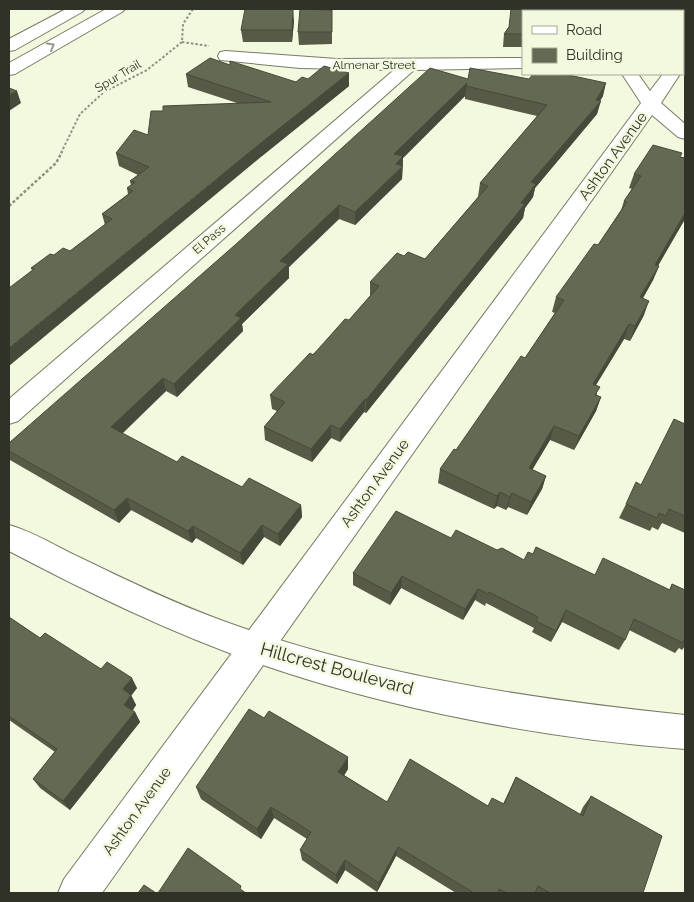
<svg xmlns="http://www.w3.org/2000/svg" width="694" height="902" font-family="Raleway,sans-serif">
<rect width="100%" height="100%" fill="#f2f9df"/>
<g fill="none" stroke-linecap="round" stroke-linejoin="round">
<defs>
<g id="street">
<path d="M66 9H85L82 12 15 50 9 51V39Z"/>
<path d="M106 9H125L122 12 15 74 9 75V63Z"/>
<path d="M558 9H576L578 11H560Z"/>
<path d="M226 51 337 59 523 58V68L414 70 18 421 9 424V399L394 70 300 68 220 60 218 56 220 52Z"/>
<path d="M622 74H638L650 91 663 74H680L661 103 685 124V139L678 137 652 115 102 893H58L64 879 641 103Z"/>
</g>
<path id="secondary" d="M9 525C34 532 57 547 81 558 128 581 176 604 226 622 373 675 530 699 685 715V749C545 739 389 709 257 663 171 633 89 593 9 551Z"/>
</defs>
<use href="#street" stroke="#767c65" stroke-width="2"/>
<use href="#secondary" stroke="#767c65" stroke-width="2"/>
<g stroke="#8e9281" stroke-width="2" stroke-dasharray="2.5 2" stroke-linecap="butt">
<path d="M182 42 209 46"/>
<path d="M61 153 80 114 104 92 147 70 182 42 183 24 193 9"/>
</g>
<path stroke="#8e9281" stroke-width="2.5" stroke-dasharray="3 2" stroke-linecap="butt" d="M9 206 56 163 62 152"/>
<use href="#street" fill="#fff" fill-rule="evenodd"/>
<use href="#secondary" fill="#fff" fill-rule="evenodd"/>
</g>
<g fill="#565a47">
<path d="M332 10V44L299 45 298 32Z"/>
<path d="M523 11V47H503L504 34 508 28Z"/>
<path d="M294 21 292 42H243L241 30Z"/>
<path d="M230 65 296 82 308 79 349 73V86L262 156 32 270 31 268 54 255 70 251 105 225 102 214 128 194 127 188 131 185 130 181 138 175 119 166 116 153 148 135 163 111 237 103 188 87 186 74Z"/>
<path d="M468 79 603 96 600 101 597 114 535 188 533 197 525 208 523 218 366 413 364 412 340 442 331 438 312 462 265 440 264 427 277 411 272 409 270 395 349 320 370 296V282L404 256 425 259 478 197 480 183 537 116 465 99V96L403 158 402 179 355 225 339 219 289 267V278L242 324 243 331 177 397 166 391 122 434 177 462 242 487 301 505 302 517 280 546 264 537 243 565 196 538 192 543 131 510 119 523 10 460 9 458V443Z"/>
<path d="M681 157 685 158V219L658 266H659L653 280 643 298 644 315 630 341 624 339 596 385 597 395 601 397 596 411 574 450 550 440 532 470 546 476 542 489 527 515 508 507 506 510 497 506 494 509 438 483 440 469 456 450 525 358 555 313 552 312 556 297 598 245 621 210 624 201 632 189 629 188 634 174Z"/>
<path d="M685 424V533L662 523 658 530 652 527 650 531 619 518 626 504 641 485Z"/>
<path d="M451 538 497 550 524 560 533 554 595 575 669 590 672 584 685 590V646L682 650 679 648 675 653 629 630 625 640 619 650 562 622 551 642 532 632 534 628 486 603 485 606 475 600 463 620 401 588 390 605 353 585V573Z"/>
<path d="M9 617 40 638 101 669 137 688 131 695 136 705 132 711 135 712 140 722 70 810 40 788 33 779 55 752 9 720Z"/>
<path d="M348 769 344 775 387 802 488 806 503 804 516 777 580 814 583 807 591 796 643 893H456L396 856 377 892 345 870 337 884 302 860 300 850 307 839 274 818 261 839 201 799 196 787Z"/>
</g>
<g fill="#464a3a">
<path d="M293 9 294 21 292 42V30Z"/>
<path d="M681 9H685V10L683 14V11H679Z"/>
<path d="M349 73V86L262 156 9 366V348L261 143Z"/>
<path d="M467 83 465 96 403 158 402 179 355 225V212L394 154Z"/>
<path d="M606 83 603 96 599 102 601 101 597 114 535 188 533 197 525 208 523 218 366 413V400L521 203 531 182 596 100Z"/>
<path d="M17 91 21 103 9 111V95Z"/>
<path d="M339 205V219L289 267V278L242 324 243 331 177 397 174 384 235 315 280 261Z"/>
<path d="M685 213V219L650 279 655 265Z"/>
<path d="M659 266 653 280 635 312 640 297Z"/>
<path d="M649 301 644 315 630 341 635 326Z"/>
<path d="M629 324 624 339 588 398 593 384Z"/>
<path d="M163 378 166 391 115 440 111 427Z"/>
<path d="M601 397 596 411 574 450 579 436Z"/>
<path d="M365 399 364 412 340 442V429Z"/>
<path d="M331 425V438L312 462 311 449Z"/>
<path d="M554 426 550 440 525 482 529 468Z"/>
<path d="M546 476 542 489 527 515 531 502Z"/>
<path d="M500 492 497 506 494 509 497 496Z"/>
<path d="M512 493 508 507 506 510 510 497Z"/>
<path d="M127 498 131 510 119 523 114 510Z"/>
<path d="M301 505 302 517 280 546 278 534Z"/>
<path d="M262 525 264 537 243 565 240 553Z"/>
<path d="M193 526 196 538 192 543 188 531Z"/>
<path d="M402 576 401 588 390 605 391 593Z"/>
<path d="M478 589 475 600 463 620 465 609Z"/>
<path d="M566 610 562 622 551 642 556 631Z"/>
<path d="M132 678 137 688 128 700 123 689Z"/>
<path d="M131 695 136 705 130 715 124 705Z"/>
<path d="M135 712 140 722 70 810 63 801Z"/>
<path d="M348 757V769L339 784 338 772Z"/>
<path d="M271 807 274 818 261 839 257 829Z"/>
<path d="M398 847 396 856 377 892 379 883Z"/>
<path d="M345 860V870L337 884 336 875Z"/>
</g>
<g fill="#646953" stroke="#464a3a">
<path d="M245 9H293L292 30H241Z"/>
<path d="M300 9 332 10V32H298Z"/>
<path d="M511 9H550L553 11H523V34H504L509 27Z"/>
<path d="M643 9H681L679 11H641Z"/>
<path d="M210 58 230 65V61L296 82 302 77 308 79 324 66 349 73 261 143 9 348V288L34 269 31 268 50 254 54 255 63 248 70 251 112 219 102 214 133 191 127 188 135 182 130 181 149 167 116 153 134 130 148 135 151 111H163V106L271 102 186 74Z"/>
<path d="M430 68 468 79 470 68 529 79 533 74H564L606 83 596 100 601 101 531 182 536 184 521 203 525 204 366 400 365 399 340 429 331 425 311 449 264 427 285 402 270 395 310 353 313 355 345 319 349 320 379 286 370 282 397 253 404 256 408 252 425 259 488 186 480 183 547 105 466 86 467 83 394 154 403 156 396 164 403 166 355 212 339 205 280 261 288 264 235 315 241 318 174 384 163 378 111 427 177 462 182 456 242 487 249 478 301 505 278 534 262 525 240 553 193 526 188 531 127 498 114 510 9 451V443L235 245Z"/>
<path d="M9 88 17 91 9 95Z"/>
<path d="M653 145 682 153 680 157 685 158V213L655 265 659 266 640 297 649 301 635 326 629 324 593 384 600 387 595 395 601 397 579 436 554 426 529 468 546 476 531 502 512 493 510 497 500 492 497 496 440 469 454 449 456 450 521 356 525 358 564 300 556 297 594 244 598 245 627 202 624 201 641 176 634 174Z"/>
<path d="M674 419 685 424V516L669 509 666 516 659 513 657 518 626 504 636 482 641 485Z"/>
<path d="M396 511 451 538 456 530 497 550 502 548 524 560 528 552 533 554 536 547 595 575 603 558 670 590 672 584 685 590V637L683 643 634 619 625 640 566 610 556 631 536 621 538 617 489 592 488 594 478 589 465 609 402 576 391 593 353 573Z"/>
<path d="M9 617 40 638 45 633 101 669 107 662 132 678 123 689 131 695 124 705 135 712 63 801 33 779 57 749 9 716Z"/>
<path d="M249 709 264 718 269 711 348 757 338 772 387 802 410 759 488 806 492 798 504 804 516 777 583 816 591 796 662 836 643 893H550L538 886 535 893H507L499 889 498 893H474L398 847 379 883 345 860 336 875 300 850 311 832 271 807 257 829 196 787Z"/>
<path d="M188 848 241 886 240 889 246 893H158Z"/>
<path d="M144 885 156 893H138Z"/>
</g>
<defs><path id="oneway-chevron" d="M-2-3.5L2.5 0L-2 3.5" fill="none" stroke-width="1.6" stroke-linecap="round" stroke-linejoin="round" transform="scale(1.25)"/></defs>
<use stroke="#989894" href="#oneway-chevron" transform="translate(51 46) rotate(-30)"/>
<g text-anchor="middle" stroke-width="5" stroke-linejoin="round" paint-order="stroke">
<g font-size="12" fill="#303228" stroke="#f2f9df">
<text x="374" y="69">Almenar Street</text>
<text transform="translate(118 76) rotate(-31)" y="4">Spur Trail</text>
<text transform="translate(209 239) rotate(-41)" y="4">El Pass</text>
</g>
<g font-size="15" fill="#303228" stroke="#f2f9df">
<text transform="translate(613 156) rotate(-54)" y="5">Ashton Avenue</text>
<text transform="translate(375 483) rotate(-54)" y="5">Ashton Avenue</text>
<text transform="translate(137 811) rotate(-54)" y="5">Ashton Avenue</text>
</g>
<g font-size="18" fill="#303228" stroke="#f2f9df">
<text transform="translate(337 669) rotate(15)" y="6">Hillcrest Boulevard</text>
</g>
</g>
<rect width="694" height="902" fill="none" stroke="#303228" stroke-width="20"/>
<rect x="522" y="10" width="162" height="65" fill="#f2f9df" stroke="#a4a996"/>
<rect x="532" y="26" width="25" height="8" fill="#ffffff" stroke="#a4a996"/>
<text x="566" y="35" font-size="15" fill="#303228">Road</text>
<rect x="532" y="48" width="25" height="15" fill="#646953" stroke="#a4a996"/>
<text x="566" y="60" font-size="15" fill="#303228">Building</text>
</svg>
